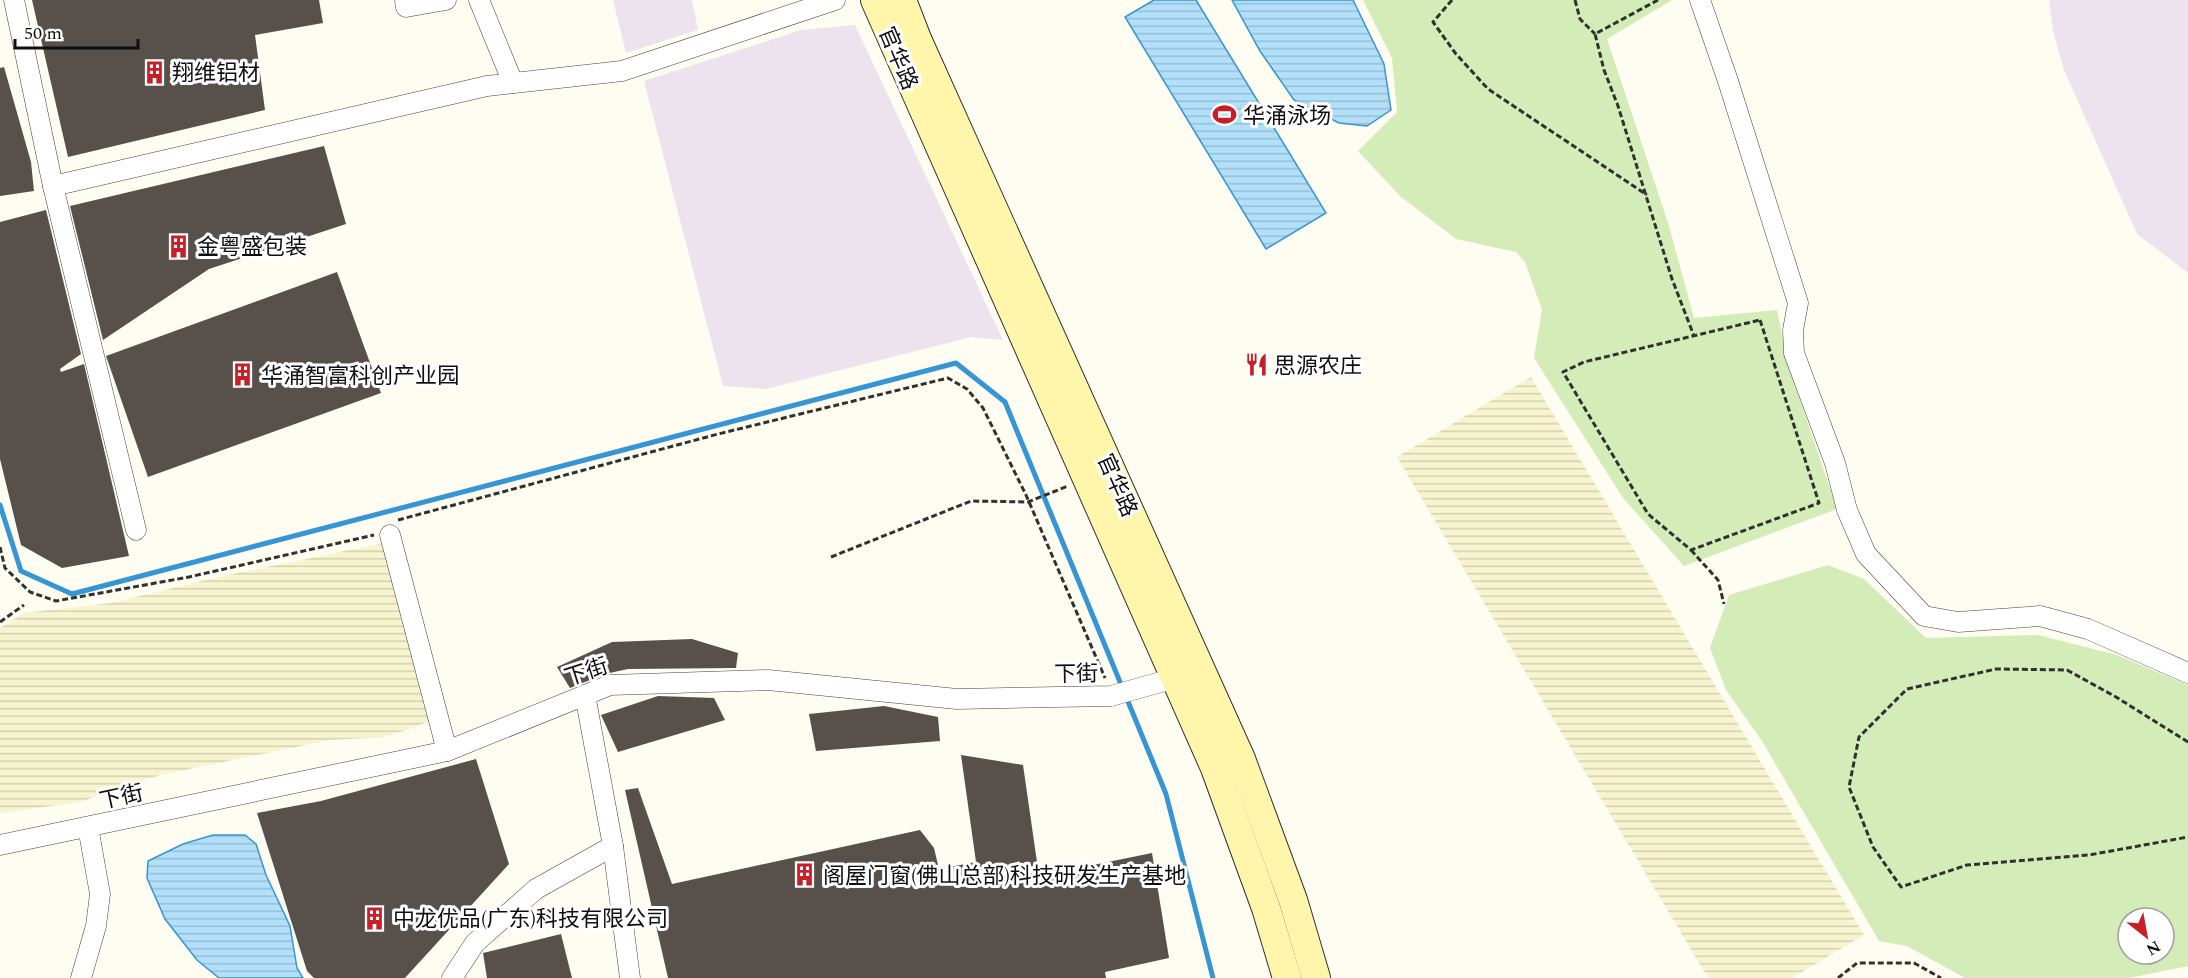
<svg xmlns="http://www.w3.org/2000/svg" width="2188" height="978" font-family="Spectral,'Noto Sans SC',serif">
<defs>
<pattern id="farmland-rules" width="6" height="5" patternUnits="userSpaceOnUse" patternTransform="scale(1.5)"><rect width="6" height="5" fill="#f7f4cf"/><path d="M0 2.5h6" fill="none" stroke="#d3d0b1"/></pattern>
<pattern id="water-rules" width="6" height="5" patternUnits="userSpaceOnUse" patternTransform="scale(1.5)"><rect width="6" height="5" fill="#b2dffa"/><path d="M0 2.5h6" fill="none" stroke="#98bed5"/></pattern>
</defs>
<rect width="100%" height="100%" fill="#fffcf1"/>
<g fill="#ede3ee">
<path d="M613 0H692L698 30 626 53Z"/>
<path d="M2049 0H2188V273L2137 234 2064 70 2053 31Z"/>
<path d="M855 25 1003 340 971 337 766 389 723 386 644 81 801 30Z"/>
</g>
<g fill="url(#farmland-rules)">
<path d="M1531 377 1864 935 1792 978H1708L1397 457Z"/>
<path d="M384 543 431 721 386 737 330 740 160 775 80 802 0 813V628L24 613 111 603 223 576Z"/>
</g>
<g fill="#d3ecb8" fill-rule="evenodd">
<path d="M1363 0H1672L1607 39 1669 226 1694 318 1777 310 1788 365 1837 509 1684 566 1623 498 1534 358 1542 310 1525 262 1516 252 1456 239 1400 196 1358 151 1397 112 1392 58Z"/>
<path d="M1828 565 1864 579 1926 638 2038 635 2117 655 2188 685V966L2129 978H1965L1907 946 1879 941 1762 741 1726 690 1710 648 1729 595ZM2128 918H2164V954H2128Z"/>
</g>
<g fill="url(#water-rules)" stroke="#3595d5" stroke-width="1.5">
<path d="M1154 0H1196L1326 213 1266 249 1125 17Z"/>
<path d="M1232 0H1353L1384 64 1391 110 1367 126 1339 123 1294 100 1260 51Z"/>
<path d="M213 835H245L256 844 266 875 290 926 297 968 303 978H219L197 960 165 919 147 878 148 861 183 844Z"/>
</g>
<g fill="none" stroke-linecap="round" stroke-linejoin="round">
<path stroke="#3595d5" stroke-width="5" d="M0 505 21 571 72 594 956 363 1005 402 1166 794 1213 978"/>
</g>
<g fill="#58504b">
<path d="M32 0H319L323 23 255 35 265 110 68 157Z"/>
<path d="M4 67 31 162 34 191 0 196V68Z"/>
<path d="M324 146 346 224 209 269 103 340 70 206Z"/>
<path d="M46 210 81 354 60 369 61 372 84 364 129 556 62 568 21 545 0 459V222Z"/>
<path d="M337 272 381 393 148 477 106 356Z"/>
<path d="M692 639 738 653 736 668 628 669 605 674 570 688 557 667 612 642Z"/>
<path d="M658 696 714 698 725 720 618 752 601 715Z"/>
<path d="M884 706 938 717 940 741 816 751 809 714Z"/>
<path d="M961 755 1023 765 1039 876 1152 853 1169 958 1105 972 1106 978H668L625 790 638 788 672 884 920 830 934 848 939 869 976 862Z"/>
<path d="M476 759 509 864 405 978H314L307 971 257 813 321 801Z"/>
<path d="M561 934 572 978H487L483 953Z"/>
</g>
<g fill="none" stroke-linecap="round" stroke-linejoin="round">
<defs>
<g id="street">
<path d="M14 0 53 186 487 86 622 71 835 0"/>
<path d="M405 0 406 7 446 0"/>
<path d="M479 0 513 83"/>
<path d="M1700 0 1728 81 1798 303 1793 330 1794 353 1835 463 1847 510 1866 554 1924 616 1958 622 2040 616 2088 629 2188 673"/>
<path d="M53 186 136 530"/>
<path d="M390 535 447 751"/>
<path d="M0 845 447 751 610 685 768 680 957 699 1111 696 1186 675"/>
<path d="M613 846 630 978"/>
<path d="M81 978 96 926 100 894 88 827"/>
<path d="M452 978 475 943 536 889 613 846 585 695"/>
</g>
<g id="secondary">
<path d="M875 0 1215 768 1266 908 1287 978"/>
<path d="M902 0 917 39 1241 759 1293 900 1316 978"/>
</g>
</defs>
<use href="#street" stroke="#424242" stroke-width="21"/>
<use href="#secondary" stroke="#313131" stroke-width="30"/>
<g stroke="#313131" stroke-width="3" stroke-dasharray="6 3" stroke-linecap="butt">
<path d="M1452 0 1433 22 1456 54 1488 89 1647 195"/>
<path d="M1575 0 1580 19 1595 34"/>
<path d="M1658 0 1595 34 1604 70 1618 106 1672 279 1694 336"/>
<path d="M1760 320 1819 503 1691 550 1648 514 1563 372 1584 362Z"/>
<path d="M398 520 718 434 948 378 967 389 983 408 1026 495 1105 678"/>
<path d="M0 547 5 568 30 592 56 601 189 577 374 535"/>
<path d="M1691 550 1718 580 1724 604"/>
<path d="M831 557 971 501 1028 502 1068 486"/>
<path d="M0 622 24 605"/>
<path d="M2188 742 2116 697 2067 670 1996 669 1907 689 1859 737 1849 787 1873 847 1901 887 1967 865 2089 855 2188 837"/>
<path d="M1838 978 1857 963H1914L1941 978"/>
</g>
<use href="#street" stroke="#fff" stroke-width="20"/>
<use href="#secondary" stroke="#fff6ac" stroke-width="28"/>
</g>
<defs>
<symbol id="building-bare" viewBox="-9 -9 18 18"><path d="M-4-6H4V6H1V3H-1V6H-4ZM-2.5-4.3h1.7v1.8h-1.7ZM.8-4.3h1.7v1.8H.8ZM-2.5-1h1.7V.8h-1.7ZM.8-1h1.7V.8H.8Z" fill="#c81e27" stroke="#fff" stroke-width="2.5" paint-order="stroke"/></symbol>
<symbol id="stadium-bare" viewBox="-9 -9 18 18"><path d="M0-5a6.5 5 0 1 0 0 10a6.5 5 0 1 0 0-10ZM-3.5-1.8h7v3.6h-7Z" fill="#c81e27" stroke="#fff" stroke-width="2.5" paint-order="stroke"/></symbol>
<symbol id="restaurant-bare" viewBox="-9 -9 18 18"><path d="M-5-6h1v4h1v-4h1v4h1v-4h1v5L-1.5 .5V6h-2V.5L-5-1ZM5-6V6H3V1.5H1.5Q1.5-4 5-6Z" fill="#c81e27" stroke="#fff" stroke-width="2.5" paint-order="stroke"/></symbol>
</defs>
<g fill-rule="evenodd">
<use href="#building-bare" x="138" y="56" width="33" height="33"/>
<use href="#stadium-bare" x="1208" y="98" width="33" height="33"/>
<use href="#building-bare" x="162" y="230" width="33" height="33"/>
<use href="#restaurant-bare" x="1240" y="348" width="33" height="33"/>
<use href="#building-bare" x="226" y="358" width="33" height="33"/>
<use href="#building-bare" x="788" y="858" width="33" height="33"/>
<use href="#building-bare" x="358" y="902" width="33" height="33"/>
</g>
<g text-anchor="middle" stroke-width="6" stroke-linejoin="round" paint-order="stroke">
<g font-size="22" fill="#0f0f0f" stroke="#fff">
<text transform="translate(899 58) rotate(67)" y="8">官华路</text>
<text transform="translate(1118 485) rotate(66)" y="8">官华路</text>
<text transform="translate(586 671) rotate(-18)" y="8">下街</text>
<text transform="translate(1076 673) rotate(-1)" y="8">下街</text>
<text transform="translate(121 796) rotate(-12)" y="8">下街</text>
</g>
<g font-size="22" fill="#0f0f0f" stroke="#fff" text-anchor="start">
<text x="172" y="80">翔维铝材</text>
<text x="1243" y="123">华涌泳场</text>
<text x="197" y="254">金粤盛包装</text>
<text x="1274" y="373">思源农庄</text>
<text x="261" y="383">华涌智富科创产业园</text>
<text x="823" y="883">阁屋门窗(佛山总部)科技研发生产基地</text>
<text x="393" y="926">中龙优品(广东)科技有限公司</text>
</g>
</g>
<g transform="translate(2146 936) rotate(149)"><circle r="28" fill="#ffffff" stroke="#9f9f9f" stroke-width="1.5"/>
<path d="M0-4.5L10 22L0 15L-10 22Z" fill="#c81e27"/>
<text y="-9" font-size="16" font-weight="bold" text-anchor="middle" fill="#0f0f0f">N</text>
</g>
<path d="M15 39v9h123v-9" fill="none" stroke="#0f0f0f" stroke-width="3"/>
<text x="24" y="39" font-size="18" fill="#0f0f0f" stroke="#ffffff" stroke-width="4.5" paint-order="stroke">50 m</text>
</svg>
